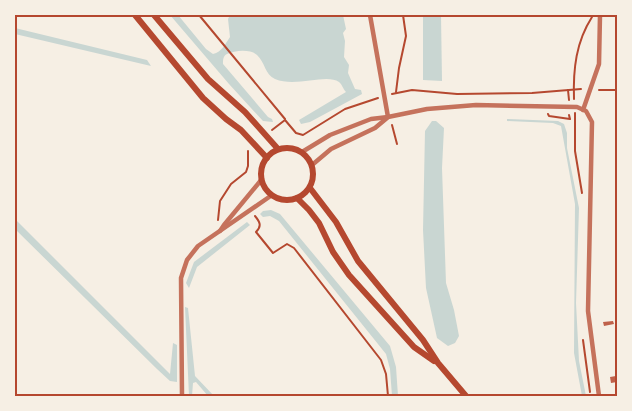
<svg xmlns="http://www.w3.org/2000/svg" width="632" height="411" font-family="Figtree,sans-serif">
<rect width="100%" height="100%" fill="#f6efe4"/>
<g fill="#c9d6d2">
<path d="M170 15H178L206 49 213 54C222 52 225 44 230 37L228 19 230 15H343L346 29 343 33 345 41 344 57 349 65 348 73 355 89 361 90 362 94 310 122 301 124 299 120 346 92C343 89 342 84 339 82 326 73 296 88 275 79 265 75 265 62 257 55 251 49 235 50 227 54 223 56 223 60 223 64L268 117 272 119 273 122 263 121 229 84Z"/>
<path d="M423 15H441L442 81 423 80Z"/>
<path d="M15 28 147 60 151 66 15 34Z"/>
<path d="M507 119 558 121 564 124 567 133V148L579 208 576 303 579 361 586 396H582L574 353 575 204 561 126 553 123 507 121Z"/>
<path d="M432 121H436L444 128 442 168 446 283 454 310 459 336 455 343 448 346 437 338 426 288 423 230 425 131Z"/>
<path d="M271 210 280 214 390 346 396 367 398 396H392L390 369 386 354 279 221 270 216 263 217 260 214 263 211Z"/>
<path d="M15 219 170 374 173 343 177 345V382L170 381 157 369 15 229Z"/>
<path d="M247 222 250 225 197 267 189 288 186 283 194 262Z"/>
<path d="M185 307 188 308 195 376 214 396H208L196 382 193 383 192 396H189Z"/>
</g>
<g fill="#bf614a">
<path d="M613 321 614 324 604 326 603 322Z"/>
<path d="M616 376 617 382 611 383 610 377Z"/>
</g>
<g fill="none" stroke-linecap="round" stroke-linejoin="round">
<g stroke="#b5482f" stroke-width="2">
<path d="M199 15 285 119"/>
<path d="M568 90 569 100"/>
<path d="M599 90H617"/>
<path d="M396 92 399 68 406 36 403 15"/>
<path d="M392 94 412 90 457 94 532 93 581 89"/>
<path d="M574 99C573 69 576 42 592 17"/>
<path d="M575 113V151L582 193"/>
<path d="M548 114 549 116 570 119 569 115"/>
<path d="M392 125 397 144"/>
<path d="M272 130 285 120 296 133 303 135 345 109 378 98"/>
<path d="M255 216C260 222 262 226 256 232L273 253 287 244 294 248 381 360 386 374 388 396"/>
<path d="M218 220 220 201 231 184 246 172 248 166V151"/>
<path d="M583 340 590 392"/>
</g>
<g stroke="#c5725c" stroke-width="4.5">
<path d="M370 15 388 117"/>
<path d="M583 110 599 64 600 15"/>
<path d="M302 152 330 135 371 119 388 117 427 109 476 105 577 107 586 111 592 122 588 311 599 396"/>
<path d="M312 165 331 149 375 128 387 118"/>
<path d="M220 231 224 225 262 179"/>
<path d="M182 396 181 278 187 260 198 246 272 195"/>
</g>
<g stroke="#b5482f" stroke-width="6">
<path d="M135 15 203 98 226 119 241 130 267 158"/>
<path d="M154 15 208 79 245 112 278 149"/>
<circle cx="287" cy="174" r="26"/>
<path d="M310 188 336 222 358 261 423 340 438 363 466 396"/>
<path d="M297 198 309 210 319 223 333 252 349 275 414 347 434 361"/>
</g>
</g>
<rect width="632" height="411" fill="none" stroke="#f6efe4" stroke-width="32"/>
<rect x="16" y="16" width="600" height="379" fill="none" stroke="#b5482f" stroke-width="2"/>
</svg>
